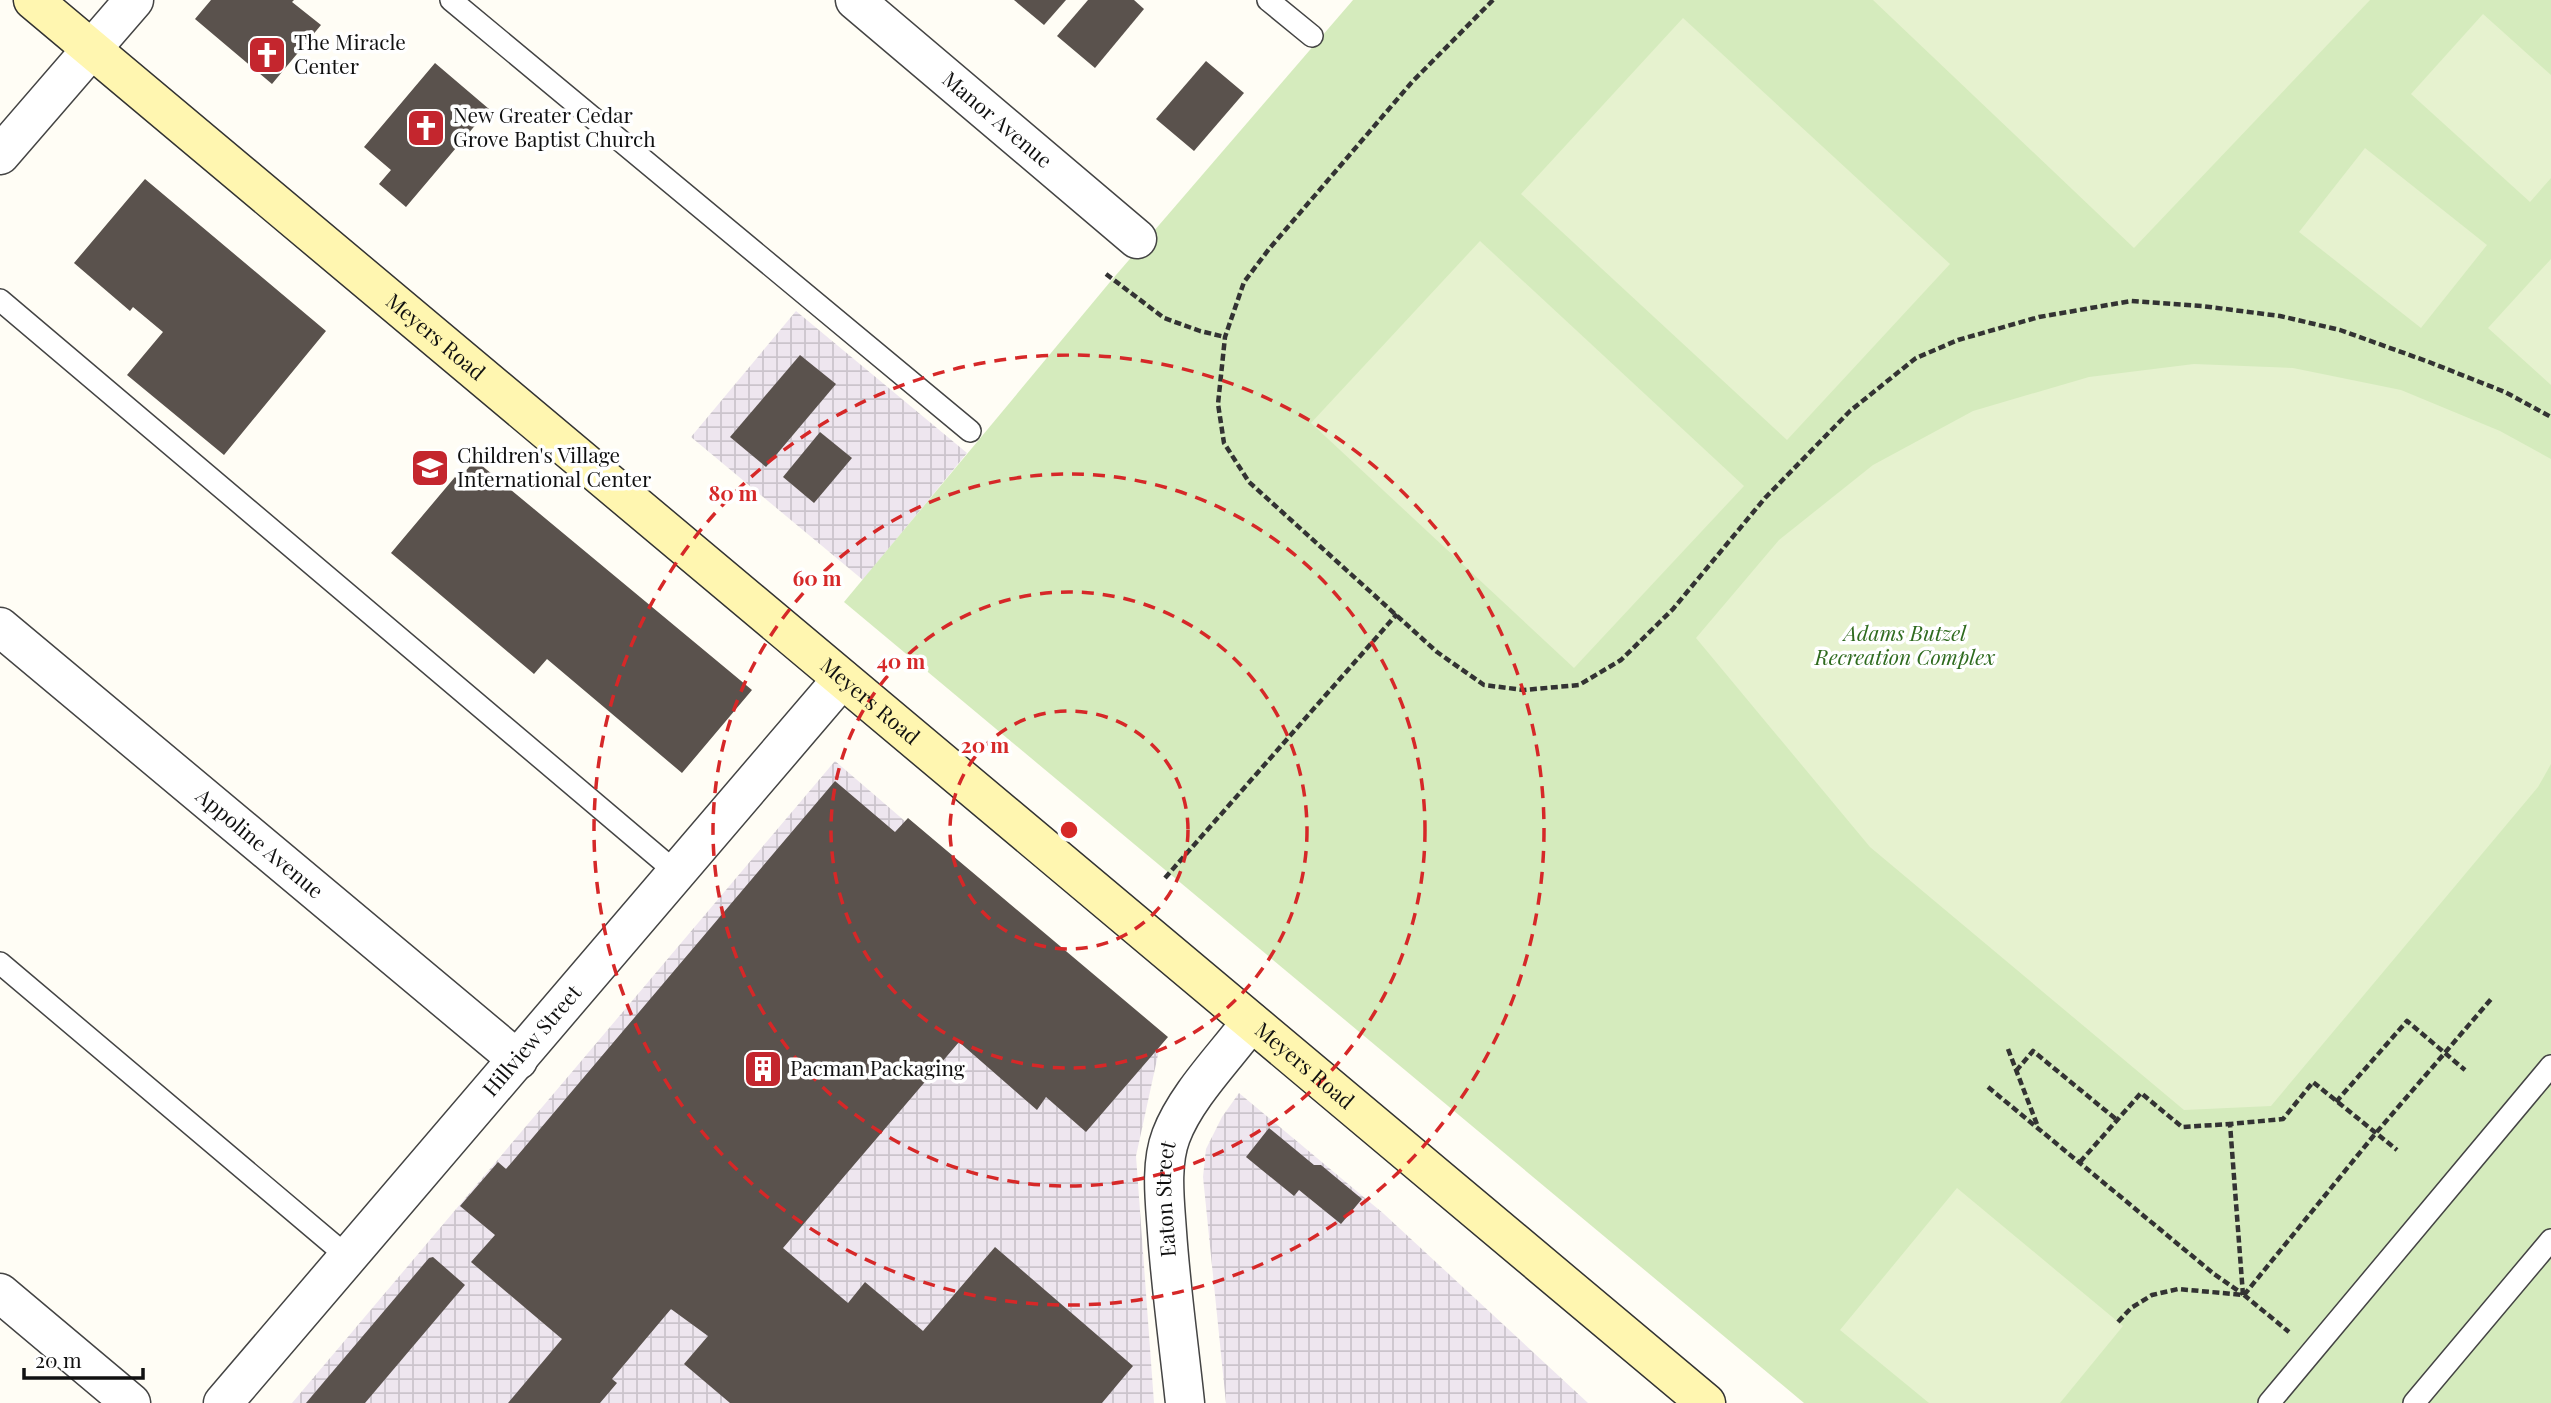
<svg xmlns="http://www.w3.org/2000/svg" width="2551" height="1403" font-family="'Playfair Display',serif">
<defs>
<pattern id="industrial-grid" width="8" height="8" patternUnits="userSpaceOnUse" patternTransform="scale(1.75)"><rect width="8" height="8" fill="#eee6ef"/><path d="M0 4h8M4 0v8" fill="none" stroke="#cbc4cc"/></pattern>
</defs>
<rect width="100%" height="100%" fill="#fffdf5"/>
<g fill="url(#industrial-grid)">
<path d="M796 311 967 453 863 580 691 437Z"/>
<path d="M835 761 1161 1041 1136 1156 1154 1403H292Z"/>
<path d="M1239 1093 1384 1214 1588 1403H1226L1203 1177 1206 1149 1222 1117Z"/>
</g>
<path fill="#d5ebbd" d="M1353 0H2551V1403H1804L844 602 1110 282Z"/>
<g fill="#e6f2cf">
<path d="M1873 0H2370L2134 248Z"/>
<path d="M2483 14 2551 75V178L2530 202 2411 94Z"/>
<path d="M1683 18 1950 264 1787 440 1521 194Z"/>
<path d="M2365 148 2487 245 2421 328 2299 232Z"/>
<path d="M1480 241 1744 486 1574 668 1311 423Z"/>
<path d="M2551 259V385L2488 328Z"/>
<path d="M2194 364 2293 368 2401 390 2500 431 2551 459V764L2538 787 2271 1106 2184 1110 1870 847 1696 638 1779 540 1873 465 1973 411 2089 377Z"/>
<path d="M1957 1188 2123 1326 2060 1403H1929L1840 1330Z"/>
</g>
<g fill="#5a524d">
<path d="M211 0H294L292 2 321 25 272 84 195 19Z"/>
<path d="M1014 0H1066L1044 25Z"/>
<path d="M1088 0H1134L1144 9 1095 68 1057 36Z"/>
<path d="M1206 61 1244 93 1194 151 1156 119Z"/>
<path d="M435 63 489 109 406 207 379 184 391 170 364 147Z"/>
<path d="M145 179 326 331 224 455 127 375 163 332 133 307 130 311 74 263Z"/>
<path d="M800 355 836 384 766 467 730 437Z"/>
<path d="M820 432 852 458 814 503 783 477Z"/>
<path d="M475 460 752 690 682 773 547 659 534 674 391 553 455 477 458 480Z"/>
<path d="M835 781 895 832 908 818 1168 1037 1086 1132 1046 1097 1037 1110 959 1042 783 1248 848 1303 865 1282 923 1331 995 1247 1133 1366 1102 1403H730L684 1364 708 1336 671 1309 612 1379 617 1383 600 1403H508L562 1339 471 1262 495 1235 460 1206 498 1162 506 1169Z"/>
<path d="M1269 1128 1314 1165H1321L1362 1199 1341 1224 1299 1190 1294 1196 1246 1157Z"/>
<path d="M433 1257 465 1285 365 1403H306L429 1258Z"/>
</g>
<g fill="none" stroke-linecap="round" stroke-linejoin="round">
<defs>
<g id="lane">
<path d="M451 0 970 431"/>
<path d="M1268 0 1312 36"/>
<path d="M0 300 677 873"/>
<path d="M0 963 348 1257"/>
<path d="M2269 1403 2551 1066"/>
<path d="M2414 1403 2551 1240"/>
</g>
<g id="street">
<path id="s1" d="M855 0 1137 239"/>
<path d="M0 155 134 0"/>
<path id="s2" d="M0 627 518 1060"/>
<path d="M0 1293 131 1403"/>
<path id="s3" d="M223 1403 842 679"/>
<path id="s4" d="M1185 1403C1179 1346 1171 1289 1167 1232 1165 1202 1160 1165 1171 1136 1186 1096 1225 1057 1251 1022"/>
</g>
<g id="secondary">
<path id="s5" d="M33 0 1706 1403"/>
</g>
</defs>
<use href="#lane" stroke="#444" stroke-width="24"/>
<use href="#street" stroke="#444" stroke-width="41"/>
<use href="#secondary" stroke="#333" stroke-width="41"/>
<g stroke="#333" stroke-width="4.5" stroke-dasharray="7 3.5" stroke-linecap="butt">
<path d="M1493 0 1412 82 1269 249 1244 282 1225 337 1218 404 1224 443 1249 482 1437 652 1484 685 1524 690 1579 685 1621 660 1673 609 1765 498 1850 411 1916 358 1958 340 2039 317 2131 301 2202 306 2280 316 2340 330 2429 362 2505 392 2551 417"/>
<path d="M1106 274 1164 318 1200 331 1225 337"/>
<path d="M1165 878 1397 614"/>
<path d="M2008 1049 2038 1127"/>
<path d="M2016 1071 2033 1051 2117 1120"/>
<path d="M1988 1087 2214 1274 2243 1294"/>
<path d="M2336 1102 2407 1021 2465 1070"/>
<path d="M2080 1162 2141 1093 2182 1127 2230 1124"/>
<path d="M2243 1295 2230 1124 2283 1119 2313 1082 2397 1150"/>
<path d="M2244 1295 2375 1134 2492 998"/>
<path d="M2118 1322 2131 1308 2152 1295 2178 1289 2244 1295 2289 1332"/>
</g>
<use href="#lane" stroke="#fff" stroke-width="21"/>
<use href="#street" stroke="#fff" stroke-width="38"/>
<use href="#secondary" stroke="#fff6b0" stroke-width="38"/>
</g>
<g fill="none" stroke="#d62828" stroke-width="3.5" stroke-dasharray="12 9">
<circle cx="1069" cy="830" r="119"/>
<circle cx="1069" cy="830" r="238"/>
<circle cx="1069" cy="830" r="356"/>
<circle cx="1069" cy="830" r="475"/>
</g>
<defs>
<symbol id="church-square" viewBox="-11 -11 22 22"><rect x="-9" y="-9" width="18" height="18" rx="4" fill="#c4262e" stroke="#fff"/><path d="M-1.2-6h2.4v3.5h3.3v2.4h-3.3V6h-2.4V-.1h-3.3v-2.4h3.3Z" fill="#fff"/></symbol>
<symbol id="school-square" viewBox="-11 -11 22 22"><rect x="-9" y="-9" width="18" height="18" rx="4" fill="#c4262e" stroke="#fff"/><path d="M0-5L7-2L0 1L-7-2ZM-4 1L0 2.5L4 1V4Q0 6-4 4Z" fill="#fff"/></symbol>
<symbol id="building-square" viewBox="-11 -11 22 22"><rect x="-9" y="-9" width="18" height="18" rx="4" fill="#c4262e" stroke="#fff"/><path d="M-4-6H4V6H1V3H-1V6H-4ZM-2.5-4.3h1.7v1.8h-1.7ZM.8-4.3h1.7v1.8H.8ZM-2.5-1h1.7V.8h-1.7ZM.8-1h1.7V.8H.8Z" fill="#fff"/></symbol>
</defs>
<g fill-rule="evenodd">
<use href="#church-square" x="245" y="33" width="44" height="44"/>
<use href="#church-square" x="404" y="106" width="44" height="44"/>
<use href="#school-square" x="408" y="446" width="44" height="44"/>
<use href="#building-square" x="741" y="1047" width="44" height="44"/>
</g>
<g text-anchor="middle" stroke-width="7" stroke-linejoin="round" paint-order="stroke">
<g font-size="21" fill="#111" stroke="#fff" text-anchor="start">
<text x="294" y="50">The Miracle<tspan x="294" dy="24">Center</tspan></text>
<text x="453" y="123">New Greater Cedar<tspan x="453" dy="24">Grove Baptist Church</tspan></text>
<text x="457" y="463">Children's Village<tspan x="457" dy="24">International Center</tspan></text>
<text x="790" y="1076">Pacman Packaging</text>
</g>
<g font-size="21" fill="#111" stroke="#fff">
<text dy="7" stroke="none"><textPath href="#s1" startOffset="186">Manor Avenue</textPath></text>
<text dy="7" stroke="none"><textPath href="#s5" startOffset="525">Meyers Road</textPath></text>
<text dy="7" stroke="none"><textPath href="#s5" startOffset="1092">Meyers Road</textPath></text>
<text dy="7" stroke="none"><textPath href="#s2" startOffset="338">Appoline Avenue</textPath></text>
<text dy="7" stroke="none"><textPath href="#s3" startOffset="476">Hillview Street</textPath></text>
<text dy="7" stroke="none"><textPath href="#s5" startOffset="1659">Meyers Road</textPath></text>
<text dy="7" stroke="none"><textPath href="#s4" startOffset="205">Eaton Street</textPath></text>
</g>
<g font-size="21" font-style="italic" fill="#2f6b1f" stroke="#fff">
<text x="1905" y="641">Adams Butzel<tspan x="1905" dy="24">Recreation Complex</tspan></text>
</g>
</g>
<circle cx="1069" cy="830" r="10" fill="#d62828" stroke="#fff" stroke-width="3.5"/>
<g font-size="21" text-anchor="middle" font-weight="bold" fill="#d62828" stroke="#fff" stroke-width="7" stroke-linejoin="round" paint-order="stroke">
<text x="733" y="501">80 m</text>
<text x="817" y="586">60 m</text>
<text x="901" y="669">40 m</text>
<text x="985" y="753">20 m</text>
</g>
<path d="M24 1368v10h119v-10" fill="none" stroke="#111111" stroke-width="3.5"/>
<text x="35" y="1368" font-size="21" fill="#111111" stroke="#ffffff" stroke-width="5" paint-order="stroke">20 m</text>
</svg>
